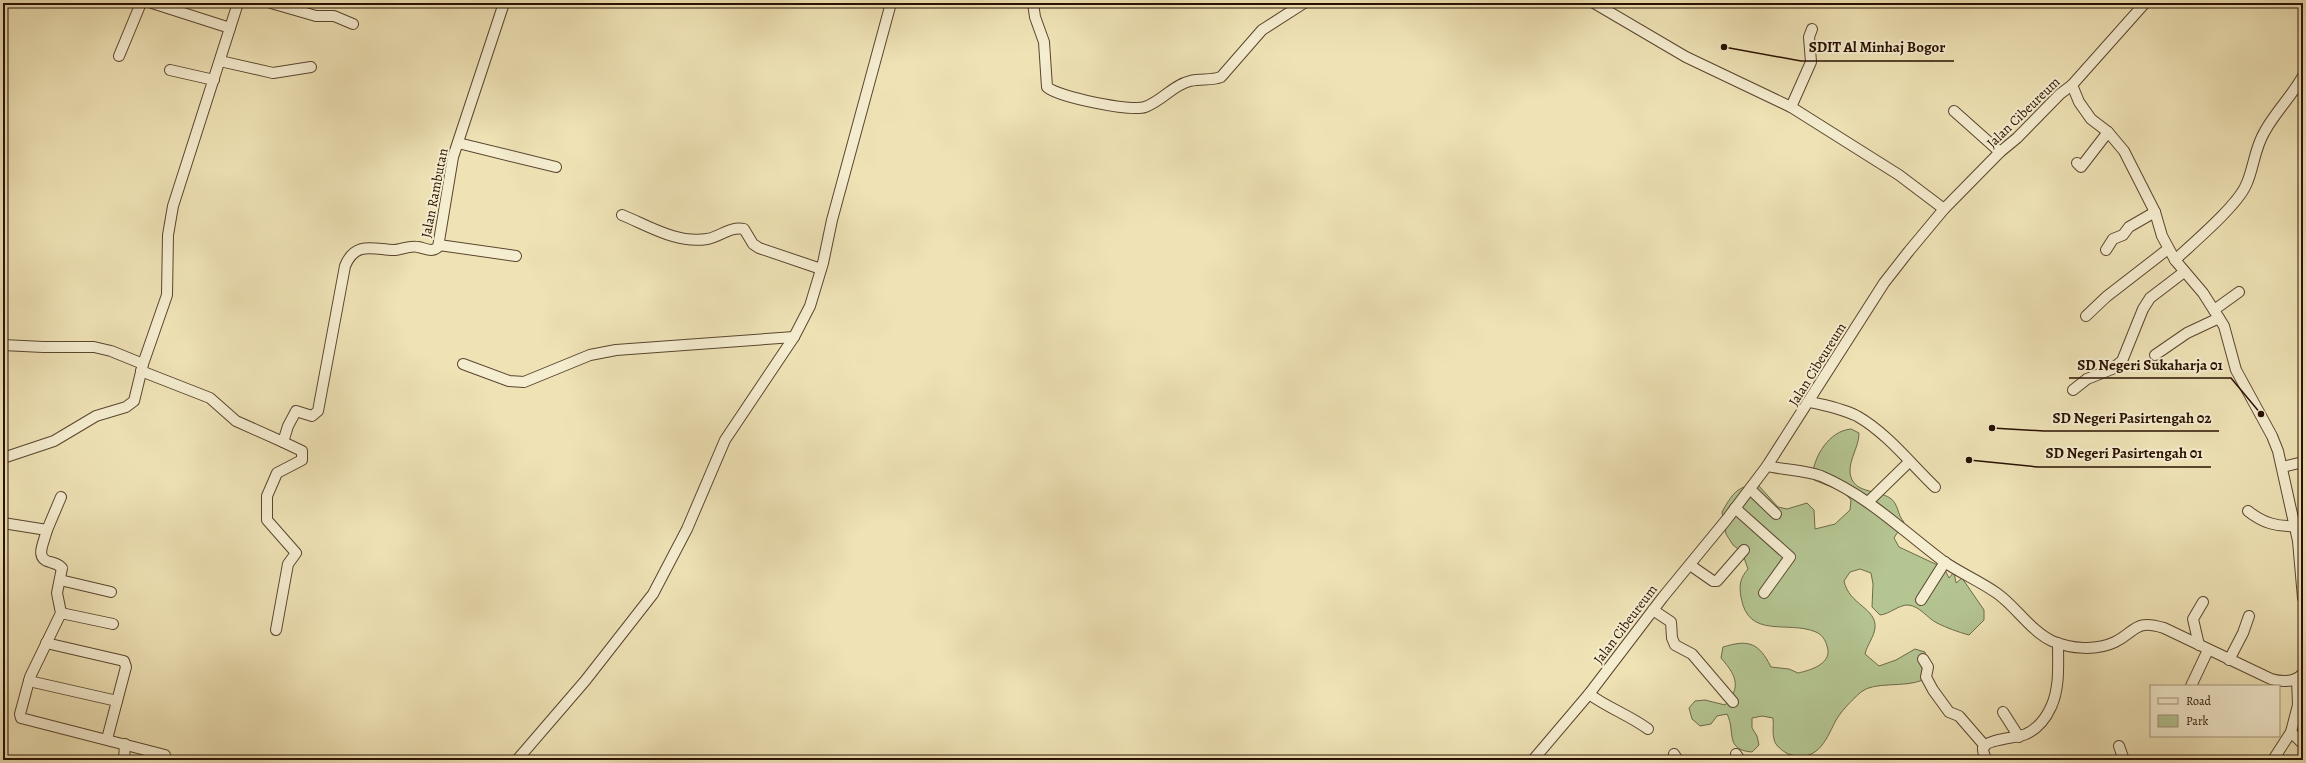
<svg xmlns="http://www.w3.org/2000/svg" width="2306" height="763" font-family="Alegreya,serif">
<rect width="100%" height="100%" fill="#efe3b6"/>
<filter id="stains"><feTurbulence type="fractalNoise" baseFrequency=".005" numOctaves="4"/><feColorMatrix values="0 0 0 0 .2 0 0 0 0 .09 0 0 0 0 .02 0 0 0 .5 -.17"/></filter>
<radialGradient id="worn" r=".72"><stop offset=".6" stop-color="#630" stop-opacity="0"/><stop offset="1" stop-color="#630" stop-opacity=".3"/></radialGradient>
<path fill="#b4c592" stroke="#6e6a4a" d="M1851 429 1859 433C1859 447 1849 459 1850 473 1853 494 1876 489 1890 498 1899 504 1897 515 1904 522L1894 538 1899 547 1944 568 1949 578 1954 572 1956 583 1962 578 1984 610V620L1969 635C1958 632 1947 628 1937 623 1927 618 1920 606 1908 605 1898 605 1890 614 1880 615L1872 607 1873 584 1871 573 1860 569 1850 572 1844 581C1849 605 1877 608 1875 628 1874 637 1867 645 1865 654L1879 666 1896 660 1915 649 1925 652 1927 661 1923 680C1904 688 1874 681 1861 692 1852 700 1840 712 1835 722 1825 742 1817 763 1788 754 1783 751 1775 746 1774 739 1772 733 1774 725 1773 718L1762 716 1752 718V728L1757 736 1759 745 1752 752C1724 750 1736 731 1727 714L1717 716 1711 724 1700 726 1692 719 1689 708 1695 701 1705 700 1725 705C1742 687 1736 675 1721 658L1723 647C1749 639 1759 643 1771 667L1789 669 1798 673C1812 670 1833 663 1827 646 1825 639 1822 635 1816 632 1788 620 1748 640 1741 597 1739 585 1740 578 1748 569L1742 552 1733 545 1726 534 1722 512C1731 496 1738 483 1759 486L1778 507 1787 509 1807 503 1814 510 1815 529 1835 524 1850 510 1851 500 1844 492 1814 480 1812 477C1814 456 1829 431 1851 429Z"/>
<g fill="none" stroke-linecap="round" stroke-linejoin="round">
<defs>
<g id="street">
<path d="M152 3 230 28"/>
<path d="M271 3 316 16H334L353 24"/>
<path d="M1033 3 1035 17 1044 42 1047 87C1058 97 1131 112 1145 107 1162 101 1173 85 1190 81 1201 78 1211 81 1221 77L1262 30 1304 3"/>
<path d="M1594 3 1686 57 1791 107 1899 175 1944 209"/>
<path d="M119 56 141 3"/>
<path d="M220 61 273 73 311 67"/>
<path d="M170 70 214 80"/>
<path d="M2072 85 2079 102 2091 119 2108 132 2124 151 2155 212 2162 236 2175 260 2203 293 2224 326 2236 370 2272 436 2278 451 2298 541 2303 598"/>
<path d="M1791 107 1811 62 1809 37 1812 29"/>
<path d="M1954 111 2000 152"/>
<path d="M458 143 556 167"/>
<path d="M2077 163 2081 167 2108 132"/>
<path d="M622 215C649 226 677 244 707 239 720 237 730 226 744 229L753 244 759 248 821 269"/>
<path d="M439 245 516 256"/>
<path d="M2106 250 2113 239 2123 235 2129 227 2155 212"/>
<path d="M2175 260C2193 243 2237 206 2246 185 2254 168 2254 149 2265 131 2276 111 2292 96 2303 76"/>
<path d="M2214 310 2239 292"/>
<path d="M2086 316 2106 297 2168 249"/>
<path d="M3 345 43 347H94L111 351 143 364"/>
<path d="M2155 355 2187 333 2219 318"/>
<path d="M463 364 509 381 524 382 590 355 616 350 794 337"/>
<path d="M141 371 210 398 236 421 283 442"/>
<path d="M2073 390 2087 379 2112 369 2122 361 2143 309 2150 298 2184 272"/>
<path d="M1810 402C1825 405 1843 409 1857 416 1887 433 1911 464 1935 487"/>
<path d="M3 458 54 441 96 416 126 407 134 401 143 364 167 295 168 235 173 206 238 3"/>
<path d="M1767 466C1784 470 1805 470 1821 476 1868 496 1903 531 1943 561 1960 573 1980 581 1998 594 2017 608 2031 631 2052 641 2071 649 2096 651 2115 642 2137 631 2134 619 2164 628L2271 679C2282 682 2295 683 2303 673"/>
<path d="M2282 467 2303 462"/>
<path d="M1750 489 1776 514"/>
<path d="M1868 502 1909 462"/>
<path d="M1735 508 1790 557 1764 593"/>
<path d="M2248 511C2263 523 2277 527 2296 526"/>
<path d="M3 523 47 530 61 497"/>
<path d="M47 530C44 543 34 558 50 562 55 563 59 565 62 568L57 593 61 613 30 677 20 714 21 718 165 755"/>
<path d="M1690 565 1713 581H1717L1744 550"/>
<path d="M60 580 111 592"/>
<path d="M1921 600 1945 562"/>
<path d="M1653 610 1671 622 1672 638 1675 645 1692 654 1733 702"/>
<path d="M61 613 113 624"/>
<path d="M276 630 288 564 296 553 267 520V496L277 473 302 460V451L283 442 288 426 296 411 312 416 318 411 345 266C355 241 373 249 393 250 401 250 409 245 418 247 425 248 432 253 438 247L453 157 504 3"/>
<path d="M46 643 124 661 126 667 107 739"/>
<path d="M2199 645 2193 619 2203 602"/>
<path d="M1923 659 1928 667 1926 677 1933 690 1949 712 1959 716 1985 746"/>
<path d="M2229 660 2243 633 2249 616"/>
<path d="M2297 679 2298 705 2291 732 2302 743"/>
<path d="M29 681 117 701"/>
<path d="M2191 686 2208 650"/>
<path d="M1589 694C1608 708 1629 715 1648 729"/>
<path d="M2003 712 2019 737"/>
<path d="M2119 746 2124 760"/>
<path d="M1674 754 1678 760"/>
<path d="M1736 754 1740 760"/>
<path d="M124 760 125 744"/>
<path d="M517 760 585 681 653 594 687 529 725 440 794 337 810 306 823 263 832 220 891 3"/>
<path d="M1533 760 1589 694 1663 597 1727 519 1767 466 1884 283 1909 251 1944 209 2000 152 2017 138 2060 94 2072 85 2145 3"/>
<path d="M1986 760C1986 756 1982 752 1983 748 1986 739 2018 738 2026 734 2037 729 2046 718 2051 707 2060 688 2058 664 2058 643"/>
<path d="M2273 760 2291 732"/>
</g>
</defs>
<use href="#street" stroke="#5a452e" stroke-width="12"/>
<use href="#street" stroke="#f5edd0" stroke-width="10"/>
</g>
<g text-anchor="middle" stroke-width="4" stroke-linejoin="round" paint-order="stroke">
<g font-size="14" fill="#291001" stroke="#f5edd0">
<text transform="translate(2023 112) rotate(-44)" y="5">Jalan Cibeureum</text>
<text transform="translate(434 193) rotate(-79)" y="5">Jalan Rambutan</text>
<text transform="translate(1817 364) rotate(-58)" y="5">Jalan Cibeureum</text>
<text transform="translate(1625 624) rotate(-53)" y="5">Jalan Cibeureum</text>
</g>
</g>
<path fill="none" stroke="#291001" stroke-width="1.5" d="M1724 47L1801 61H1954M2261 414L2231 378H2069M1992 428L2044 431H2219M1969 460L2038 467H2211"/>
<g fill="#291001" stroke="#f5edd0" stroke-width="1.5">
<circle cx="1724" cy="47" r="4"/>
<circle cx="2261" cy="414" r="4"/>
<circle cx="1992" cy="428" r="4"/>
<circle cx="1969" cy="460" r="4"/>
</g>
<g font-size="15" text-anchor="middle" font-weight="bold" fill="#291001" stroke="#f5edd0" stroke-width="4" stroke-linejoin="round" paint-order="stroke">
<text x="1877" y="52">SDIT Al Minhaj Bogor</text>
<text x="2150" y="370">SD Negeri Sukaharja 01</text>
<text x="2132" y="423">SD Negeri Pasirtengah 02</text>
<text x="2124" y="458">SD Negeri Pasirtengah 01</text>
</g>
<rect width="2306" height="763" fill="none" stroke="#efe3b6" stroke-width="16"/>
<rect x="4" y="4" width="2298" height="755" fill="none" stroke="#291001" stroke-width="2"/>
<rect x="8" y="8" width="2290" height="747" fill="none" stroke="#291001"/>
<rect x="2150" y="685" width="130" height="52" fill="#f5edd0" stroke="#a3957d"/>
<rect x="2158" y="698" width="20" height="6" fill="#f5edd0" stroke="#a3957d"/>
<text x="2186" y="705" font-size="12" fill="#291001">Road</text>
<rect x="2158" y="715" width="20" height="12" fill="#b4c592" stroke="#a3957d"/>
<text x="2186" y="725" font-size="12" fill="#291001">Park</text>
<rect width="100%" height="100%" filter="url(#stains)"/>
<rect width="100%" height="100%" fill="url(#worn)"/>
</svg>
